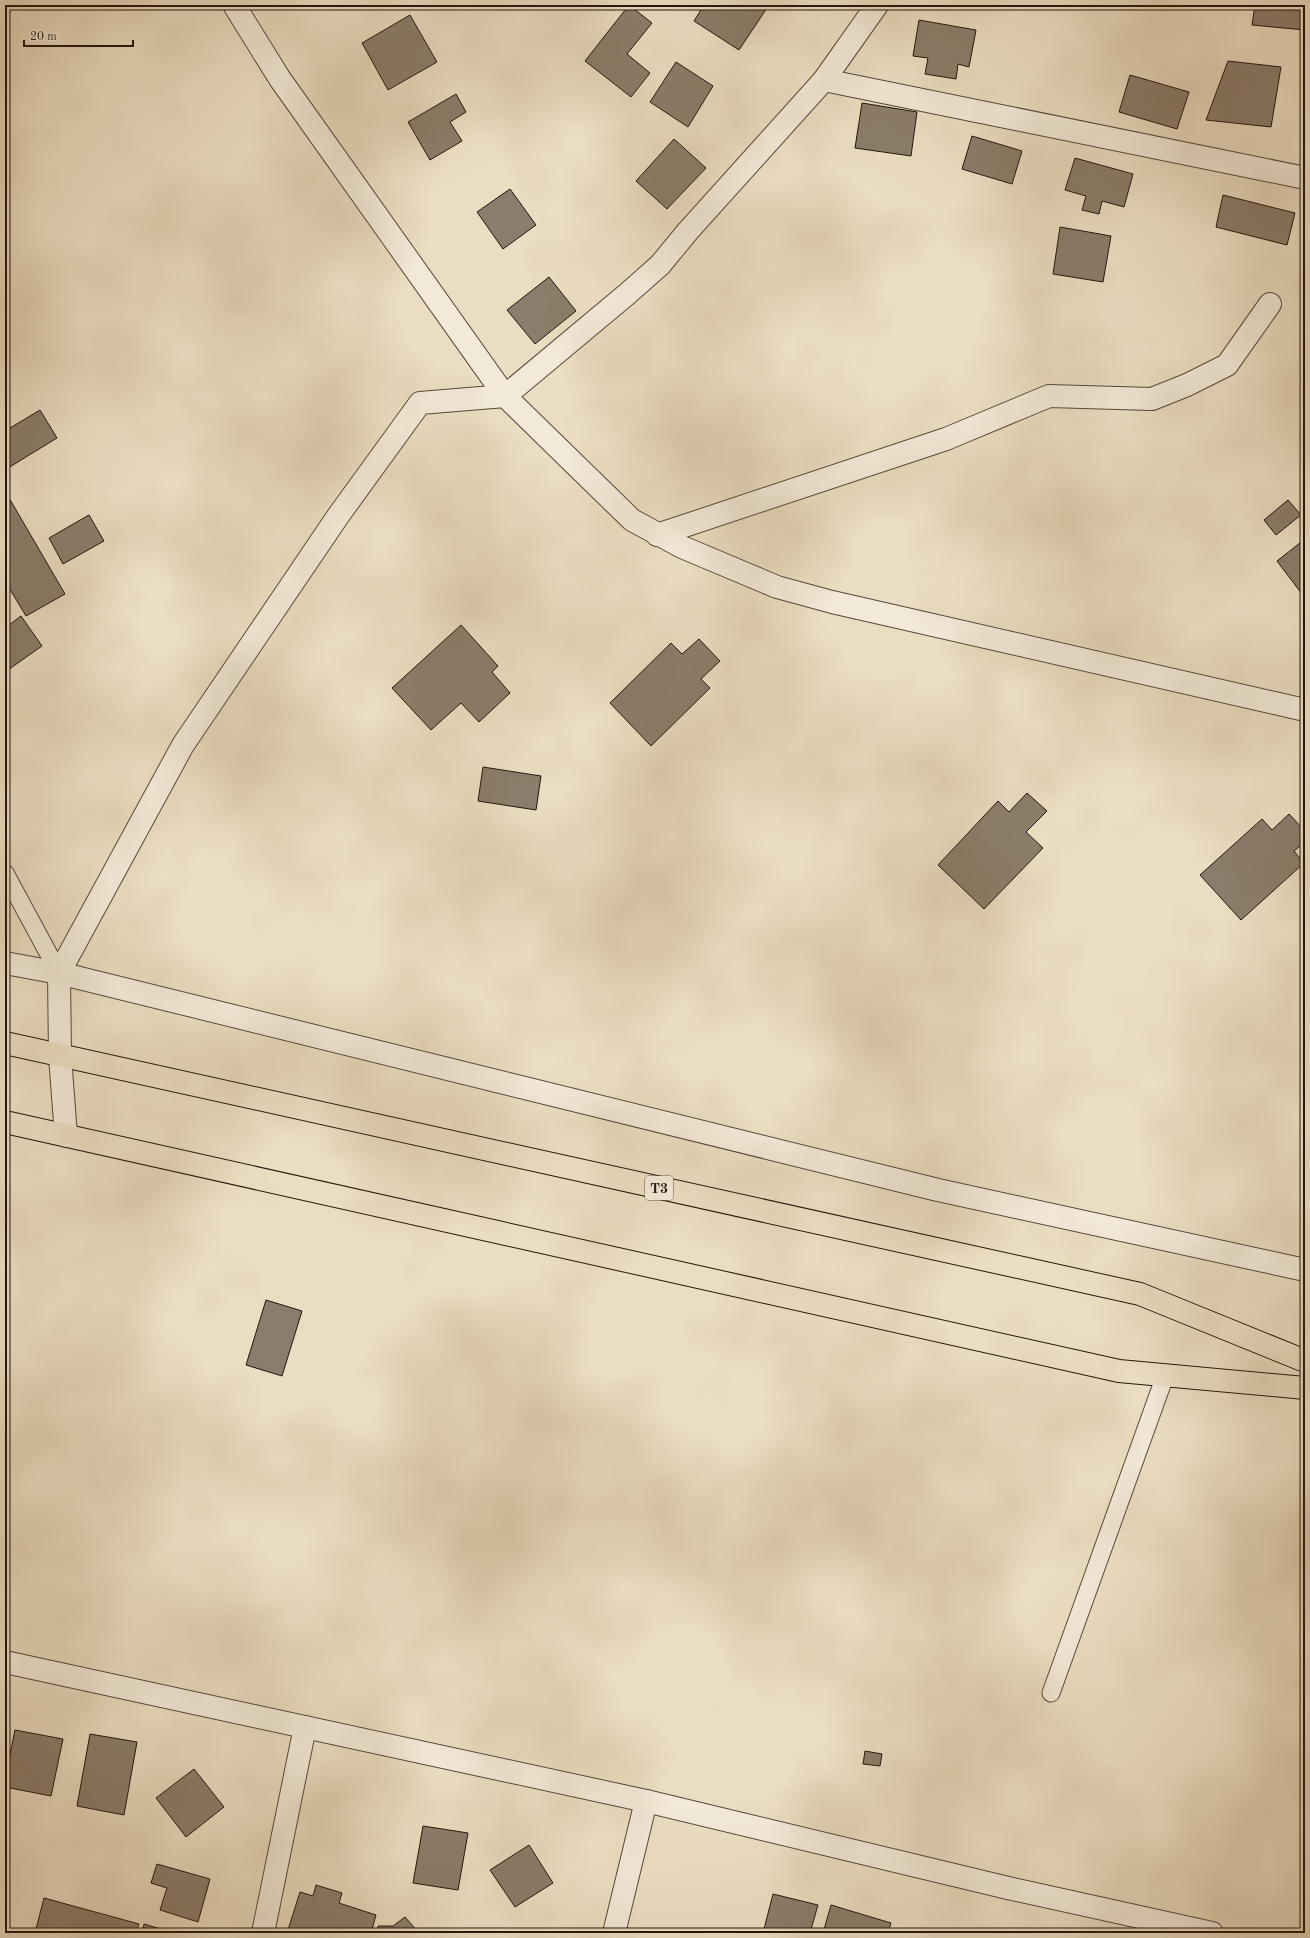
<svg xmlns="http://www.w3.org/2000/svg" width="1310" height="1938" font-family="'Old Standard TT',serif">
<rect width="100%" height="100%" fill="#ebddc1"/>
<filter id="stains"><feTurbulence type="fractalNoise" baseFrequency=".005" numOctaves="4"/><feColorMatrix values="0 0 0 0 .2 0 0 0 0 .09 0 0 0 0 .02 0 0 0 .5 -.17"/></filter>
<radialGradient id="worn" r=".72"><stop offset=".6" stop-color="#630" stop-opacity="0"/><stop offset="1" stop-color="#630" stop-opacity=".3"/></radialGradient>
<g fill="#8b7d6b" stroke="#24160d">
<path d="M629 5 652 23 627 54 650 73 631 97 585 61Z"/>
<path d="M704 5H769L739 50 694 21Z"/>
<path d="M1255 5H1305V30L1252 25Z"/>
<path d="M410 15 437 62 388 90 362 43Z"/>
<path d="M919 20 976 30 969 67 958 64 956 79 925 74 928 58 913 56Z"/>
<path d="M1228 61 1281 67 1271 127 1206 120Z"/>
<path d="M676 62 713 86 688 127 650 102Z"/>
<path d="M1130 75 1189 92 1177 129 1119 112Z"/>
<path d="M456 94 466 112 450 122 462 141 430 160 408 122Z"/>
<path d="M862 103 917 112 911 156 855 148Z"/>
<path d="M972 136 1022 151 1012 184 962 169Z"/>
<path d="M674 139 706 168 667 209 636 181Z"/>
<path d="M1075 158 1133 174 1124 207 1102 201 1099 214 1082 210 1086 196 1065 190Z"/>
<path d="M510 189 536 225 503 249 477 212Z"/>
<path d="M1223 195 1295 213 1287 245 1216 227Z"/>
<path d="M1060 227 1111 236 1103 282 1053 274Z"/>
<path d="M549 277 576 311 535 344 507 310Z"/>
<path d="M40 410 57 438 8 468 5 462V431Z"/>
<path d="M5 491 65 594 26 616 5 581Z"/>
<path d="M1288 500 1301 515 1276 535 1264 520Z"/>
<path d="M89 515 104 541 63 564 49 538Z"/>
<path d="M1305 539V598L1277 561Z"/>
<path d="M21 616 42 646 5 672V628Z"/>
<path d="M461 625 498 666 492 672 510 693 479 722 461 703 431 730 392 688Z"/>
<path d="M699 639 720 661 701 679 710 688 651 746 610 703 671 643 682 654Z"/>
<path d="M483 767 541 776 536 810 478 801Z"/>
<path d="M1027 793 1047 811 1026 832 1043 848 984 909 938 865 998 801 1009 812Z"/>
<path d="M1289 814 1305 831V842L1294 851 1304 863 1241 920 1200 875 1262 819 1272 830Z"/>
<path d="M266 1300 302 1311 282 1376 246 1365Z"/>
<path d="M15 1730 63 1739 51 1796 5 1787V1779Z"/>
<path d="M90 1734 137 1742 124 1815 77 1806Z"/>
<path d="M865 1751 882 1754 880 1766 863 1764Z"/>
<path d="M194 1769 224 1807 186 1837 156 1798Z"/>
<path d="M423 1826 468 1833 458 1890 413 1883Z"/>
<path d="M529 1845 553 1883 515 1907 490 1870Z"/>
<path d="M157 1864 210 1879 198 1922 160 1910 167 1888 151 1883Z"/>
<path d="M316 1885 342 1893 339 1903 376 1915 371 1933H287L300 1892 313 1896Z"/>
<path d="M773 1894 818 1905 810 1933H763Z"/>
<path d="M44 1898 139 1924 136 1933H35Z"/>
<path d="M831 1905 891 1923 888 1933H823Z"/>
<path d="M405 1917 419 1933H377L378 1926H393Z"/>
<path d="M144 1924 174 1933H142Z"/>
</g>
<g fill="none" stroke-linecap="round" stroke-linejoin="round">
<defs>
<g id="service">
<path d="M5 873 59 973"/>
<path d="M1051 1693 1165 1376"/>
</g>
<g id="minor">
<path d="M234 5 280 79 505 396 632 520 682 547 777 587 832 602 1305 710"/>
<path d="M824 80 1305 178"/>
<path d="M657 535 946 439 1049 396 1152 399 1187 385 1227 365 1270 304"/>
<path d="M5 963 59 973 938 1190 1305 1270"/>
<path d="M66 1136 60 1056 59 973 183 745 338 516 420 403 505 396 626 295 660 265 688 231 824 80 877 5"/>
<path d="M5 1662 646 1801 1008 1888 1212 1933"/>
<path d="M263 1933 305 1727"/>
<path d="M614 1933 646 1801"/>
</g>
<g id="trunk">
<path d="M5 1043 1140 1294 1305 1361"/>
<path d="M5 1122 1119 1371 1305 1388"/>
</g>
</defs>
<use href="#service" stroke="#56483a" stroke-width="19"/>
<use href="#minor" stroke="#56483a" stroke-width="24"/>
<use href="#trunk" stroke="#24160d" stroke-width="24"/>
<use href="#service" stroke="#f2e9d7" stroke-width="17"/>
<use href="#minor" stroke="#f2e9d7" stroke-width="22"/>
<use href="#trunk" stroke="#ebddc1" stroke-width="22"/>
</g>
<g text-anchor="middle" stroke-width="3.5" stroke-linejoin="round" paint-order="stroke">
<rect fill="#f2e9d7" stroke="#62554a" stroke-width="1" x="645" y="1176" width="28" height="24" rx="3"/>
<g font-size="14" font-weight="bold" fill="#24160d">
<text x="659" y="1193">T3</text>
</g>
</g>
<rect width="1310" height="1938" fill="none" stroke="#ebddc1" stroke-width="20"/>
<rect x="6" y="6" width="1298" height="1926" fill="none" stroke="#24160d" stroke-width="2"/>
<rect x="10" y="10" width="1290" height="1918" fill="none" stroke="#24160d"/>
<path d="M24 40v6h109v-6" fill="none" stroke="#24160d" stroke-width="2"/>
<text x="30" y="40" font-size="12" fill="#24160d" stroke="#f2e9d7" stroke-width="3" paint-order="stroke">20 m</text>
<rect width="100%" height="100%" filter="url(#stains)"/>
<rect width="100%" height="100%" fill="url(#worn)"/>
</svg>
